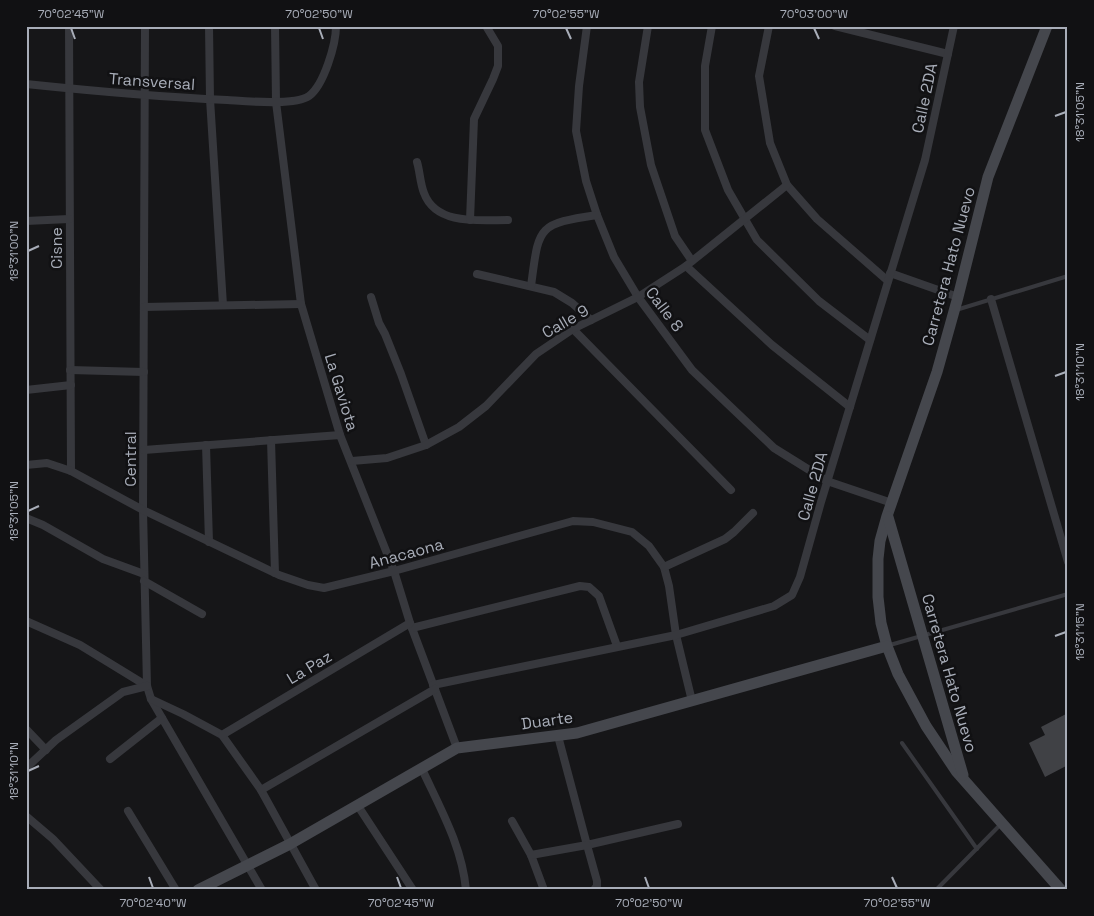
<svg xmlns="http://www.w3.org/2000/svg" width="1094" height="916" font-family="'Space Grotesk',sans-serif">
<rect width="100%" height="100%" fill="#161618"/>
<path fill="#404145" d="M1068 713V765L1045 777 1029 743 1045 735 1041 727Z"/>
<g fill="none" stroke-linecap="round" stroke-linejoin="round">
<g stroke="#37383d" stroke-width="4">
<path d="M956 310 1068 276"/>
<path d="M890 645 1068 594"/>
<path d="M902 743 977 849"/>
<path d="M936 890 1001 824"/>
</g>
<g stroke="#37383d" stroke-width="8">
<path d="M69 26 71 471"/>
<path d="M145 26 143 510 147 686 151 699 262 890"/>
<path d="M209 26 210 99 223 305"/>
<path d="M275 26 276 102 301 304 340 435 394 571 410 623 457 748"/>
<path d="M587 26 579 86 576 131 586 181 597 215 614 257 638 297 692 370 774 448 827 481 892 503"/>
<path d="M648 26 639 82 640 107 651 165 675 236 692 261"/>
<path d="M712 26 705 66V130L728 190 757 240 819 301 870 340"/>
<path d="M769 26 759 76 770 143 787 185 817 219 888 281"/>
<path d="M835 26 948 54"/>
<path d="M26 84C93 91 160 97 227 100 245 101 295 106 309 96 324 85 336 44 336 26"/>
<path d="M417 162C420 172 420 183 424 193 436 226 481 220 508 220"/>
<path d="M470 220 474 119 493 79 498 66V46L486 26"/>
<path d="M26 221 69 219"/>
<path d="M686 266 772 345 850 407"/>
<path d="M890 273 958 297"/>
<path d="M477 274 554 292 572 303 591 320"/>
<path d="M531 286C539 227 536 224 597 215"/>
<path d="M371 297 379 323 385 334 401 374 426 445"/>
<path d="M991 299 1068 562"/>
<path d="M144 307 301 304"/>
<path d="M573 329 731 490"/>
<path d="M70 370 144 372"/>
<path d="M26 390 71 385"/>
<path d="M271 440 275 573"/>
<path d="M206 445 209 542"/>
<path d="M144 450 340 435"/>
<path d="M352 461 387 458 426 445 459 427 486 406 536 354 573 329 638 297 686 266 787 185"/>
<path d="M26 465 47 463 71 471 143 510 279 575 308 585 324 588 394 571 573 521 593 522 632 532 649 546 664 567 669 586 676 635 692 701"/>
<path d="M26 518 43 525 103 559 144 574"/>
<path d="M664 567 725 539 734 532 753 513"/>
<path d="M144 581 202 614"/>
<path d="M26 621 80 645 147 686"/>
<path d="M412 628 580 586 589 587 599 596 617 646"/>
<path d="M433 685 676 635 774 606 792 595 800 577 821 502 925 160 954 26"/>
<path d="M151 699 183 714 222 735 261 790 316 890"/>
<path d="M26 729 46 750"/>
<path d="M222 735 410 623"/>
<path d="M558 736 587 845 678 824"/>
<path d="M110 759 162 718"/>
<path d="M26 768 56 740 123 692 147 686"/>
<path d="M422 769C440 808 462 846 466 890"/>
<path d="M261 790 435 689"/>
<path d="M358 806 413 890"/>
<path d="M128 811 176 890"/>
<path d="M26 816 53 839 101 890"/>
<path d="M512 821 531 855 544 890"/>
<path d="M531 855 587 845 597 881V886L594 890"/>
</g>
<g stroke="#45474d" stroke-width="11">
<path d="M1047 26 988 177 958 297 937 372 887 516 880 541 878 559V597L881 623 887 646 898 674 926 726 956 771 1061 890"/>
<path d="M888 517 963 775"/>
<path d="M198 890 290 844 457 748 577 733 887 646"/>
</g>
</g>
<path fill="none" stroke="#a8adb8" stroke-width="2" d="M71 28 75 39M319 28 323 39M566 28 571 39M814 28 819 39M1055 116 1066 112M28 251 39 246M1055 376 1066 372M28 511 39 506M1055 636 1066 632M28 771 39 766M149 877 153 888M397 877 401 888M645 877 649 888M892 877 897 888"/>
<g text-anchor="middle" stroke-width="5" stroke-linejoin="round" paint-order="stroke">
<g font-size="16" fill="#a8adb8" stroke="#111113">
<text transform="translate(152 81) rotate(4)" y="6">Transversal</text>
<text transform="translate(924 98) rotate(-78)" y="6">Calle 2DA</text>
<text transform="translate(56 248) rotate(-90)" y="6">Cisne</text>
<text transform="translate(948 266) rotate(-75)" y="6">Carretera Hato Nuevo</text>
<text transform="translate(665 309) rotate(53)" y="6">Calle 8</text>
<text transform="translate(565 321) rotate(-30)" y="6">Calle 9</text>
<text transform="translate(342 392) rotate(73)" y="6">La Gaviota</text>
<text transform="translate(130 459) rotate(-90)" y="6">Central</text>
<text transform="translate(812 486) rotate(-74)" y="6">Calle 2DA</text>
<text transform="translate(406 553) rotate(-15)" y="6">Anacaona</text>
<text transform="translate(309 667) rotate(-31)" y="6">La Paz</text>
<text transform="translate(950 673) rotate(74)" y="6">Carretera Hato Nuevo</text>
<text transform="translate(547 720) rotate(-8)" y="6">Duarte</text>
</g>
</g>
<rect width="1094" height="916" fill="none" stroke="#111113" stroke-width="55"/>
<rect x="28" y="28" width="1038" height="860" fill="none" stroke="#a8adb8" stroke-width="2"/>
<g font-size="12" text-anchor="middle" fill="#a8adb8">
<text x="71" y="18">70°02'45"W</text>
<text x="319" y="18">70°02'50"W</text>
<text x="566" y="18">70°02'55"W</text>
<text x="814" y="18">70°03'00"W</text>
<text transform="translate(1080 112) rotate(-90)" y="4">18°31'05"N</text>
<text transform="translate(14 251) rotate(-90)" y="4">18°31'00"N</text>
<text transform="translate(1080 372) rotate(-90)" y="4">18°31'10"N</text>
<text transform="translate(14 511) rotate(-90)" y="4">18°31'05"N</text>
<text transform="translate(1080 632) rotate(-90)" y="4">18°31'15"N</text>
<text transform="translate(14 771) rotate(-90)" y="4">18°31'10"N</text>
<text x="153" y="907">70°02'40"W</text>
<text x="401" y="907">70°02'45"W</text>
<text x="649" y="907">70°02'50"W</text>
<text x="897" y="907">70°02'55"W</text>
</g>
</svg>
